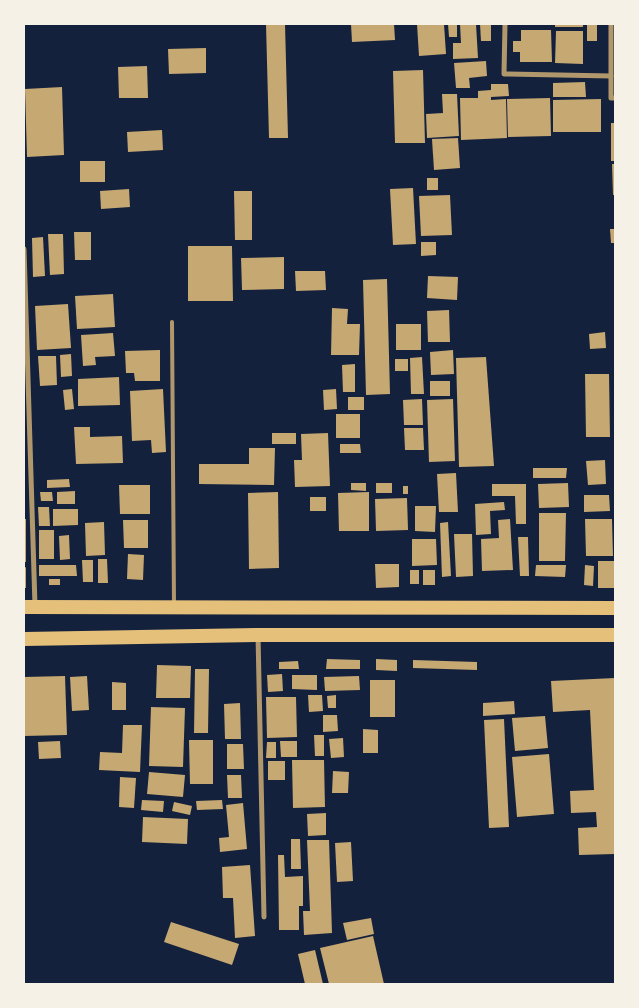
<svg xmlns="http://www.w3.org/2000/svg" width="639" height="1008" font-family="'Space Grotesk',sans-serif">
<rect width="100%" height="100%" fill="#14213d"/>
<g fill="#c6a872">
<path d="M266 24H285L288 138H269Z"/>
<path d="M351 24H394L395 40 352 42Z"/>
<path d="M417 24H444L446 54 419 56Z"/>
<path d="M448 24H457V37H449Z"/>
<path d="M460 24H476L478 58 453 59V43H461Z"/>
<path d="M480 24H491V41H481Z"/>
<rect x="555" y="24" width="28" height="3"/>
<path d="M597 24V41H587V25Z"/>
<path d="M521 30H551L552 62H520V52H513V41H521Z"/>
<path d="M556 31H583V64L555 63Z"/>
<path d="M206 48V73L169 74 168 49Z"/>
<path d="M486 61 487 76 469 78 470 88H456L454 63Z"/>
<path d="M147 66 148 98H119L118 67Z"/>
<path d="M423 70 425 143H395L393 71Z"/>
<path d="M585 82 586 97H553V83Z"/>
<path d="M491 84H508L509 96 491 97V100L506 99 507 138 461 140 460 98H478V91L491 90Z"/>
<path d="M62 87 64 155 27 157 25 89Z"/>
<path d="M442 94H457L459 136 427 138 426 114 443 113Z"/>
<path d="M550 98 551 136 508 137 507 99Z"/>
<path d="M601 99V132H553V100Z"/>
<rect x="611" y="123" width="4" height="38"/>
<path d="M162 130 163 150 128 152 127 132Z"/>
<path d="M458 138 460 168 434 170 432 139Z"/>
<rect x="80" y="161" width="25" height="21"/>
<path d="M612 164H615V195H613Z"/>
<rect x="427" y="178" width="11" height="12"/>
<path d="M413 188 416 244 393 245 390 189Z"/>
<path d="M129 189 130 207 101 209 100 191Z"/>
<path d="M234 191H252V240H235Z"/>
<path d="M450 195 452 235 421 236 419 196Z"/>
<path d="M610 229H615V243H611Z"/>
<path d="M74 232H91V260H75Z"/>
<path d="M48 234H63L64 274 50 275Z"/>
<path d="M43 237 45 276 33 277 32 238Z"/>
<path d="M421 242H436V255L421 256Z"/>
<path d="M188 246H232L233 301H188Z"/>
<path d="M284 257V289L242 290 241 258Z"/>
<path d="M295 271H325L326 290 296 291Z"/>
<path d="M428 276 458 277 457 300 427 298Z"/>
<path d="M387 279 390 394 366 395 363 280Z"/>
<path d="M113 294 115 327 77 329 75 296Z"/>
<path d="M68 304 71 348 37 350 35 306Z"/>
<path d="M332 308 348 309 347 324H360L359 355H331Z"/>
<path d="M449 310 450 342H428L427 311Z"/>
<rect x="396" y="324" width="25" height="26"/>
<path d="M605 332 606 348 590 349 589 334Z"/>
<path d="M113 333 115 356 95 357 96 365 83 366 81 335Z"/>
<path d="M160 350V381H135L134 373H126L125 351Z"/>
<path d="M453 350 454 374 431 375 430 352Z"/>
<path d="M71 354 72 376 61 377 60 355Z"/>
<path d="M38 356H56L57 385 40 386Z"/>
<path d="M422 357 424 394H411L410 358Z"/>
<path d="M486 357 494 466 459 467 456 358Z"/>
<rect x="395" y="359" width="13" height="12"/>
<path d="M355 364V392H343L342 365Z"/>
<path d="M585 374H609L610 437H586Z"/>
<path d="M119 377 120 405 78 406V379Z"/>
<rect x="430" y="381" width="20" height="15"/>
<path d="M72 389 74 409 65 410 63 390Z"/>
<path d="M163 389 166 452 152 453 151 440 132 441 130 391Z"/>
<path d="M336 389 337 409 324 410 323 390Z"/>
<rect x="348" y="397" width="16" height="13"/>
<path d="M422 399 423 425H404L403 400Z"/>
<path d="M453 399 455 461 429 462 427 400Z"/>
<rect x="336" y="414" width="24" height="24"/>
<path d="M74 427H90V437L122 436 123 463 76 464Z"/>
<path d="M404 428H423L424 450H405Z"/>
<rect x="272" y="433" width="24" height="11"/>
<path d="M328 433 330 486 295 487 294 460H302L301 434Z"/>
<path d="M340 444H360L361 453H340Z"/>
<path d="M249 448H275L274 485 199 484V464H249Z"/>
<path d="M605 460 606 484 588 485 586 461Z"/>
<path d="M533 468H567L566 478H533Z"/>
<path d="M456 473 458 512H439L437 474Z"/>
<path d="M69 479 70 487 47 488V480Z"/>
<path d="M351 483H366V491L351 490Z"/>
<rect x="376" y="483" width="16" height="10"/>
<path d="M568 483 569 507 539 508 538 484Z"/>
<path d="M492 484H526V524H516L515 496H492Z"/>
<path d="M119 485H150V514H120Z"/>
<rect x="403" y="486" width="5" height="8"/>
<path d="M75 491V504H57V492Z"/>
<path d="M40 492H52L53 501H41Z"/>
<path d="M278 492 279 568 249 569 248 493Z"/>
<path d="M369 492V531H339L338 493Z"/>
<path d="M584 495H609L610 511 584 512Z"/>
<rect x="310" y="497" width="16" height="14"/>
<path d="M407 498 408 530 376 531 375 499Z"/>
<path d="M504 502 505 510 490 511 491 534 476 535 475 504Z"/>
<path d="M415 506H436L435 532 415 531Z"/>
<path d="M38 507H49L50 526H39Z"/>
<path d="M53 509H78V525L53 526Z"/>
<path d="M539 513H566L565 561H539Z"/>
<rect x="24" y="519" width="2" height="43"/>
<path d="M510 519 513 570 482 571 481 539 499 538 498 520Z"/>
<path d="M585 519H612L613 556H586Z"/>
<path d="M123 520H148V548H124Z"/>
<path d="M104 522 105 555 86 556 85 523Z"/>
<path d="M448 522 451 576 442 577 440 523Z"/>
<rect x="39" y="530" width="15" height="29"/>
<path d="M454 534H472L473 576 456 577Z"/>
<path d="M69 535 70 559 60 560 59 536Z"/>
<path d="M518 537H528L529 576H520Z"/>
<path d="M412 539H436L437 565 412 566Z"/>
<path d="M128 554 144 555 143 580 127 579Z"/>
<path d="M98 559H107L108 583H98Z"/>
<path d="M82 560H93V582H83Z"/>
<rect x="598" y="561" width="17" height="27"/>
<path d="M375 564H399V587L376 588Z"/>
<path d="M39 565H76L77 576H39Z"/>
<path d="M536 565H566L565 577 535 576Z"/>
<path d="M585 565 594 566 593 586 584 585Z"/>
<path d="M26 567V588H24V568Z"/>
<rect x="410" y="570" width="9" height="14"/>
<rect x="423" y="570" width="12" height="15"/>
<rect x="49" y="579" width="11" height="6"/>
<path d="M327 659 360 660V669H326Z"/>
<path d="M376 659 397 660V671L376 670Z"/>
<path d="M413 660 477 662V670L413 668Z"/>
<path d="M298 661 299 669H279V662Z"/>
<path d="M157 665 191 666 190 698H156Z"/>
<path d="M195 669H209L208 733H194Z"/>
<path d="M282 674 283 691 268 692 267 675Z"/>
<path d="M292 675H317V690L292 689Z"/>
<path d="M65 676 67 735 24 736V677Z"/>
<path d="M87 676 89 710 72 711 70 677Z"/>
<path d="M359 676 360 690 325 691 324 677Z"/>
<path d="M615 678V854L579 855 578 828 597 827 596 812 571 813 570 791 594 790 590 710 553 712 551 681Z"/>
<rect x="370" y="680" width="25" height="37"/>
<path d="M112 682 126 683V710H112Z"/>
<path d="M308 695H322L323 711 309 712Z"/>
<path d="M336 695V708H328L327 696Z"/>
<path d="M266 697H296L297 737 267 738Z"/>
<path d="M514 701 515 714 483 716V703Z"/>
<path d="M240 703 241 739H225L224 704Z"/>
<path d="M151 707 185 708 183 767 149 766Z"/>
<path d="M323 715H337L338 731 323 732Z"/>
<path d="M545 716 548 748 515 751 512 718Z"/>
<path d="M504 719 509 827 489 828 484 720Z"/>
<path d="M123 725H142L140 772 99 770 100 752 122 753Z"/>
<path d="M363 729 378 730V753H363Z"/>
<path d="M314 735H324V756H315Z"/>
<path d="M343 738 344 757 331 758 329 739Z"/>
<path d="M189 740H213V784H190Z"/>
<path d="M60 741 61 758 39 759 38 742Z"/>
<path d="M280 741H297V757H281Z"/>
<path d="M267 742H276V758H266Z"/>
<path d="M227 744H243L244 769H227Z"/>
<path d="M549 754 554 814 517 817 512 757Z"/>
<path d="M292 760H324L325 807 293 808Z"/>
<rect x="268" y="761" width="17" height="19"/>
<path d="M333 771 349 772 348 793H332Z"/>
<path d="M149 772 185 775 183 797 147 794Z"/>
<path d="M227 775H241L242 798H228Z"/>
<path d="M120 777 136 778 134 808 119 807Z"/>
<path d="M142 800 164 801 163 812 141 810Z"/>
<path d="M222 800 223 809 197 810 196 801Z"/>
<path d="M174 802 192 806 190 815 172 811Z"/>
<path d="M243 803 247 849 220 852 219 838 229 837 226 805Z"/>
<path d="M326 813V835L308 836 307 814Z"/>
<path d="M143 817 188 819 187 844 142 842Z"/>
<path d="M291 839H300L301 869H291Z"/>
<path d="M307 840H329L332 933 304 935 303 911H310Z"/>
<path d="M351 842 353 881 337 882 335 843Z"/>
<path d="M278 855H284L285 877 303 876V906H299V930H279Z"/>
<path d="M250 865 255 936 235 938 233 898H223L222 867Z"/>
<path d="M371 918 374 934 347 940 343 923Z"/>
<path d="M171 922 239 944 232 965 164 942Z"/>
<path d="M373 936 384 984H329L320 948Z"/>
<path d="M315 950 323 984H305L298 954Z"/>
</g>
<g fill="none" stroke-linecap="round" stroke-linejoin="round">
<path stroke="#b1986c" stroke-width="4" d="M172 322 174 604"/>
<g stroke="#b1986c" stroke-width="5">
<path d="M505 24 504 74 611 76"/>
<path d="M611 24V98H615"/>
<path d="M24 249 35 606"/>
<path d="M258 635 264 917"/>
</g>
<g stroke="#e5c07b" stroke-width="14">
<path d="M24 607 615 608"/>
<path d="M24 639 258 635H615"/>
</g>
</g>
<rect width="639" height="1008" fill="none" stroke="#f6f1e7" stroke-width="50"/>
</svg>
